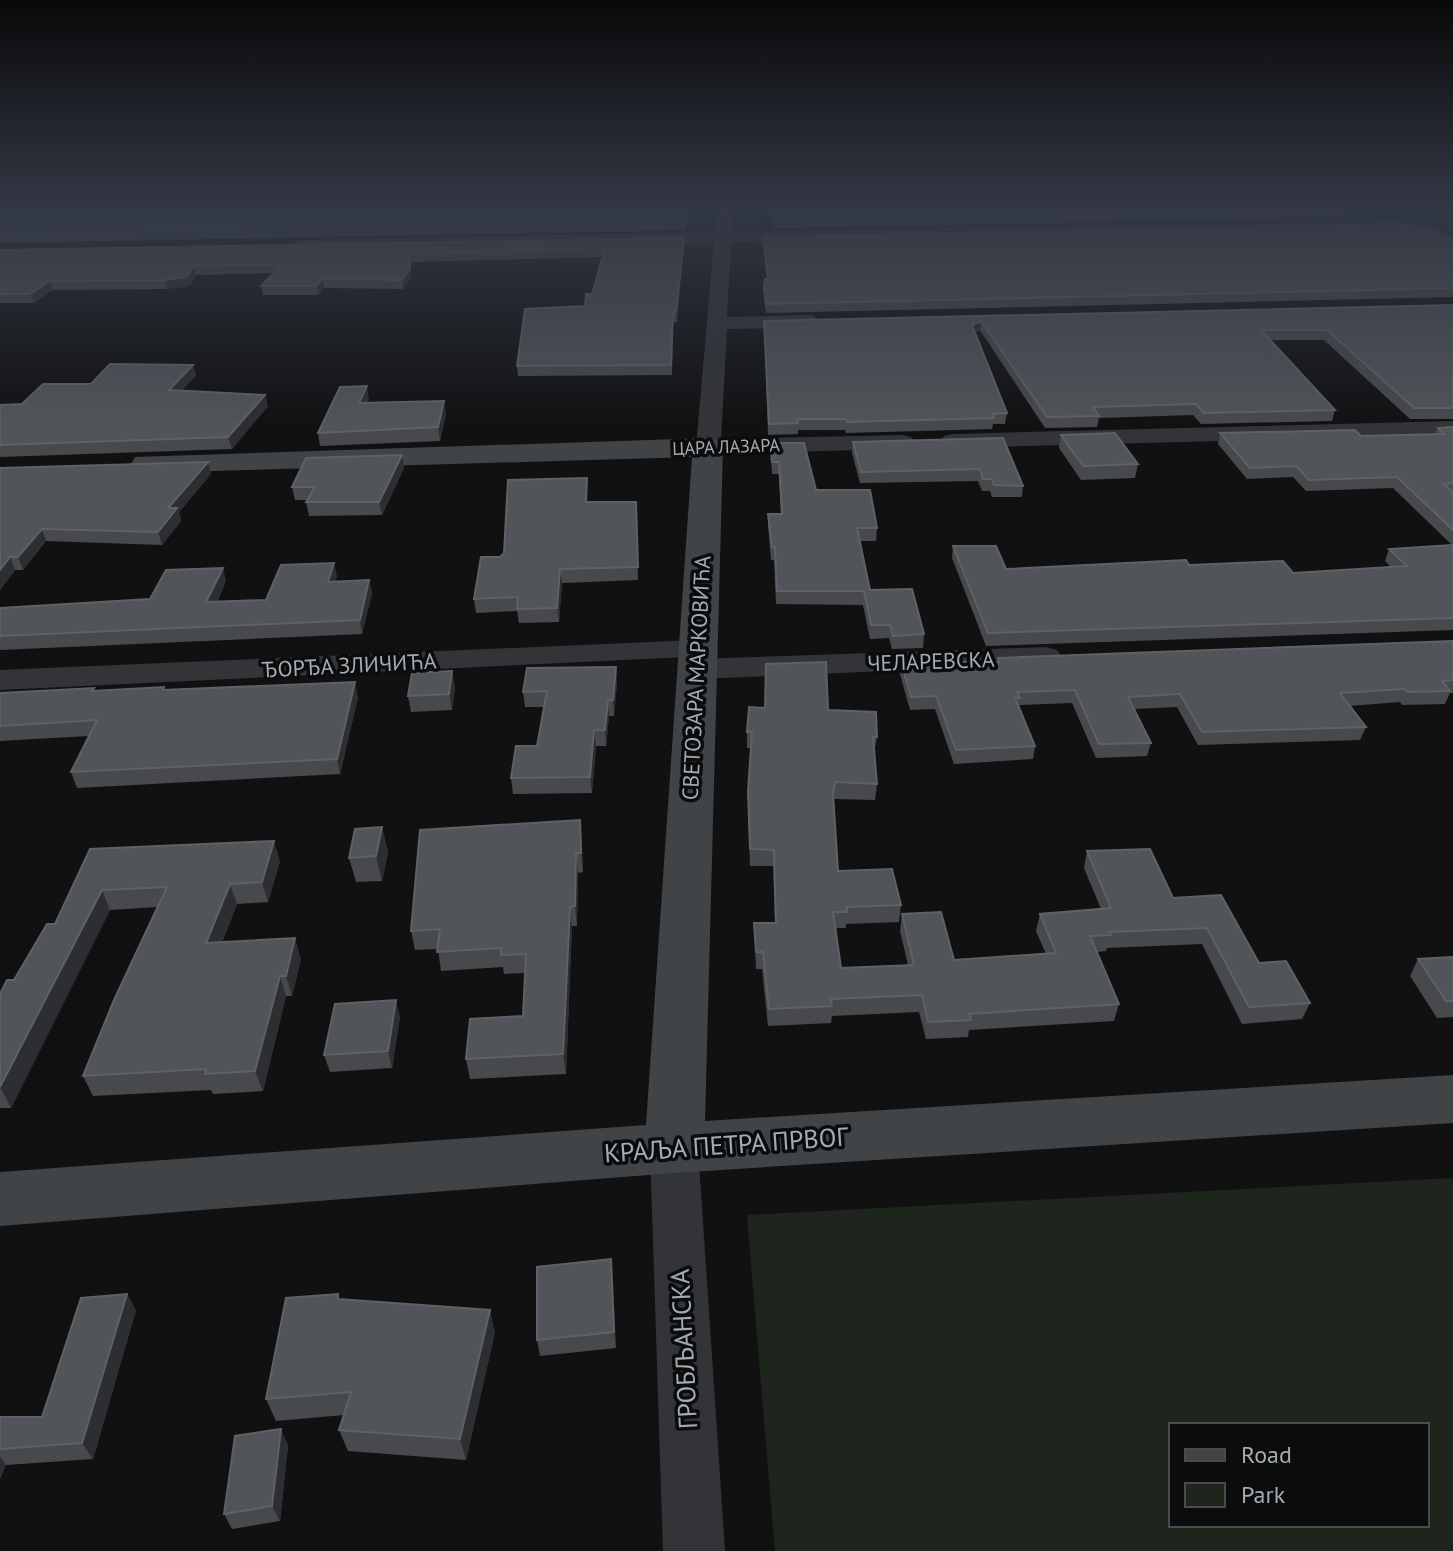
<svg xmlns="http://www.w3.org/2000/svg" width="1453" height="1551" font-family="'PT Sans',sans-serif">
<rect width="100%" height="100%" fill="#111112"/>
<path fill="#1e251d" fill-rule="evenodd" d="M1453 1178V1551H775L747 1215ZM1171 1425H1427V1525H1171Z"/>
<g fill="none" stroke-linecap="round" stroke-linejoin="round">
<g fill="#323437" fill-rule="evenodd">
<path d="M717 208H733L732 232 1395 220 1435 226 1453 235V247L1425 235 1395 230 731 242 727 317 812 315 822 321 812 327 727 329 721 439 902 435 911 437 914 442 911 447 902 449 708 454 699 452 696 447 714 243 298 250 289 245 298 240 715 232Z"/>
<path d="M1453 421V435L953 448 944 446 941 441 944 436 953 434Z"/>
<path d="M697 640 708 642 713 649 708 656 0 690V670Z"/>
<path d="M1046 647 1057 650 1062 657 1057 664 696 679 685 676 680 669 685 662 696 659Z"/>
<path d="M674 1127 691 1133 698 1148 725 1551H663L650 1148 657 1133Z"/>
</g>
<path fill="#404447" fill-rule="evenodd" d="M708 438 719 441 723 447 705 1121 1453 1075V1123L674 1173 0 1226V1172L646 1125 692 457 146 473 135 471 131 464 135 457Z"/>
</g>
<g fill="#47494d">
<path d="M485 208H693L692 215H687L686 230 0 243V215Z"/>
<path d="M772 208 1348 212 1346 218 773 228Z"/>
<path d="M1440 208H1453V215Z"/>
<path d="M1453 219V233L1446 228 1449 220Z"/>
<path d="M763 237 1453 240V297L766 313 764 297 765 279H767Z"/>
<path d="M684 238 677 322H673L672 375 518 376 517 366 585 306 592 294 602 257 411 262V277L403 289 324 288 318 295H263L261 286 273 273 196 275 189 286 167 289 52 290 34 303H0V250Z"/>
<path d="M1453 305V419H1410L1324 340H1270L1335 410 1332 421 1201 424 1193 415 1099 418 1097 427 1045 428 980 330 975 333 1007 413 1005 424H993L992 429 846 433 845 430H798V434L768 435 764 321Z"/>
<path d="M193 365 196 376 182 390 268 406 232 449 0 457V405L22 404 91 384Z"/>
<path d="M369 399 367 403 446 414 440 441 320 446 318 433Z"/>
<path d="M1453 427V630L986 646 952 558 953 546 1006 569 1189 565 1293 573 1391 567 1385 561 1389 549 1452 545 1393 488 1306 491 1293 477 1247 479 1218 444 1220 433 1361 436 1435 434 1438 428Z"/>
<path d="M1061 435 1138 464 1135 478 1081 480 1059 448Z"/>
<path d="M1003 438 1023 486 1022 497H992L990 491H982L978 481 860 483 852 453 853 442Z"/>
<path d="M770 443 816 490 877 528 876 541H860L870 590 924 634 923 648 892 649 889 638 870 639 863 605 776 604 774 560H771L768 526V514H781L779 474H772Z"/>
<path d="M402 455 404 468 382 515 309 516 306 502 307 500H295L292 487Z"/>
<path d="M0 468 211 474 179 512 181 521 162 545 46 541 23 570H15L0 590Z"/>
<path d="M587 478V502H636L638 580 562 583 559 622 519 623 517 611 476 613 474 599 500 557Z"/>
<path d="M337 576 335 581 369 580 372 593 362 634 0 650V608L150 599 226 581 217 602 266 600Z"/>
<path d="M1453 641V693H1450L1445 704 1402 705 1400 702 1349 706 1366 727 1360 740 1198 745 1177 707 1134 709 1151 743 1147 756 1096 758 1072 703 1019 705 1035 746 1033 759 954 764 935 709 910 710 900 674 901 662H997L998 658Z"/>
<path d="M616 667 617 682 614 716H609L606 746H596L592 793 513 794 511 778 537 746 544 707H525L523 692Z"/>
<path d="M164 687 165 690 358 697 340 774 77 788 71 772 89 736 0 741V693L94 688 95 691Z"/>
<path d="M455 687 452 710 411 712 408 696Z"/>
<path d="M828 710 877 737 874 753 877 784 875 800 834 799V802L838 871 901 905 899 922 846 924V928H836L841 968 908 965 900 931 902 914 954 960 1046 954 1036 931 1040 914 1101 909 1084 868 1087 851 1173 898 1310 1003 1302 1019 1242 1024 1202 944 1107 948 1106 951 1097 952 1119 1004 1114 1021 969 1030 968 1037 926 1039 919 1012 832 1016 831 1023 768 1026 762 969H756L754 923H775L773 866H750L748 807 751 748H747V732Z"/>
<path d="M580 820 583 872 578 873 577 926H572L566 1074 470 1079 466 1059 523 1016 525 973 504 974 503 967 441 971 438 949 415 950 411 931Z"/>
<path d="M382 827 388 852 382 881 356 882 349 858Z"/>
<path d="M90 849 280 861 268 902 237 904 222 942 301 959 292 996H286L263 1091 213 1094 211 1090 93 1096 83 1076 157 907 110 910 11 1108H0V994L14 980 55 924Z"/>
<path d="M1453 957V1017L1437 1018 1410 976 1418 959Z"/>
<path d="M400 1017 392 1068 330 1072 324 1055Z"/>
<path d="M611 1259 616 1348 540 1356 537 1340Z"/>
<path d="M340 1299 495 1332 466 1460 348 1451 339 1430 344 1415 276 1421 266 1399Z"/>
<path d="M136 1310 93 1459 6 1465 0 1479V1417H42Z"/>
<path d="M288 1445 280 1521 232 1529 224 1514Z"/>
</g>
<g fill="#2d2e31">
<path d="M684 238V247L677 322 676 312Z"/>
<path d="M410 254 411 277 403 289 402 280Z"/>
<path d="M194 266 196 275 189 286 167 289 165 280Z"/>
<path d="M322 279 324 288 318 295 316 286Z"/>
<path d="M50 281 52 290 34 303 30 294Z"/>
<path d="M981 321 980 330 971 335 972 325Z"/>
<path d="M193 365 196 376 172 401 169 390Z"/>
<path d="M367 386 369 399 362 416 359 403Z"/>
<path d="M265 395 268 406 232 449 228 437Z"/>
<path d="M444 401 446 414 440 441 438 427Z"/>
<path d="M402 455 404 468 382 515 379 502Z"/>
<path d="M208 462 211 474 179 512 181 521 162 545 158 532 168 508Z"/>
<path d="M42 529 46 541 23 570 18 557Z"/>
<path d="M10 557 15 570 0 590V570Z"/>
<path d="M334 563 337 576 331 595 328 582Z"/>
<path d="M223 568 226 581 210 616 206 602Z"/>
<path d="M560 569 562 583 559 622 557 608Z"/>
<path d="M369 580 372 593 362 634 360 620Z"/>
<path d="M616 667 617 682 614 716 613 700Z"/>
<path d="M452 671 455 687 452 710 449 694Z"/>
<path d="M355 682 358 697 340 774 337 759Z"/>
<path d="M608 700 609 716 606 746 605 730Z"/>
<path d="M594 730 596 746 592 793 590 777Z"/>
<path d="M580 820 582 839 583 872 581 853Z"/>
<path d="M382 827 388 852 382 881 376 856Z"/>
<path d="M274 841 280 861 268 902 262 882Z"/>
<path d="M576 853 578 873 577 926 575 906Z"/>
<path d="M230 884 237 904 214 964 206 943Z"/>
<path d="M102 890 110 910 11 1108 0 1087Z"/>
<path d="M570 907 572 926 566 1074 563 1054Z"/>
<path d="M295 938 301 959 292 996 286 976Z"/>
<path d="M280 976 286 996 263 1091 255 1071Z"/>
<path d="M396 1000 400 1017 392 1068 388 1051Z"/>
<path d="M611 1259 613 1276 616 1348 614 1332Z"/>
<path d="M127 1294 136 1310 93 1459 82 1443Z"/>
<path d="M490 1310 495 1332 466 1460 460 1439Z"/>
<path d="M281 1429 288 1445 280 1521 272 1506Z"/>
<path d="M0 1457 6 1465 0 1479Z"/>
</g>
<g fill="#515458" stroke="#5d6266" stroke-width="2">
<path d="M98 208H687L686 221 0 235V215L63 213 68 209H97Z"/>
<path d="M772 208H1343L1348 212 773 222Z"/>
<path d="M1397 224 1427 229 1453 240V288L766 304 764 288 765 279H768L763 237Z"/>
<path d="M684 238 676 312H673L671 365 517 366 525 309 585 306 586 294H592L605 248 410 254V268L402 280 322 279 316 286H261L282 264 194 266 186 277 165 280 50 281 30 294H0V250Z"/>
<path d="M1453 305V408H1414L1327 330H1261L1335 410 1204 413 1196 404 1093 407 1099 416 1047 417 981 321 972 325 1007 413 992 414 994 418 847 422 846 419H797L798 423 769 424 764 321Z"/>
<path d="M110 364 193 365 169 390 265 395 228 437 0 445V405L22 404 43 384H91Z"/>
<path d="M367 386 359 403 444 401 438 427 318 433 340 387Z"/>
<path d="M1453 427V483L1444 484 1453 492V530L1397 477 1309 480 1296 466 1250 468 1220 433 1355 430 1361 436 1444 434 1438 428Z"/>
<path d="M1115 433 1138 464 1083 466 1061 435Z"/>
<path d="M1003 438 1023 486 994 485 992 479H983L980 469 861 472 853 442Z"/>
<path d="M770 443H804L816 490H870L877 528H857L870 590 912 589 924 634 893 636 890 625H871L864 591H777L775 547H772L768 514H782L779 462H772Z"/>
<path d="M402 455 379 502H306L315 487H292L306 458Z"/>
<path d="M208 462 168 508H177L158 532 42 529 18 557H10L0 570V468Z"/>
<path d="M587 478 586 502H636L638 567 560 569 557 608 517 609 518 597 474 599 481 557H500L504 553 508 480Z"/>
<path d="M1453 545V618L988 633 953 546H996L1006 569 1186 560 1189 565 1283 561 1293 573 1407 566 1389 549Z"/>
<path d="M334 563 328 582 369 580 360 620 0 636V608L150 599 166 570 223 568 206 602 266 600 281 565Z"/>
<path d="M1453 641V680L1442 681 1450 691 1407 692 1405 689 1340 693 1366 727 1202 732 1180 694 1128 697 1151 743 1099 744 1075 690 1017 692 1020 698H1015L1035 746 956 750 936 696 911 697 901 662H999L998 658Z"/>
<path d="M826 662 828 710 876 712 877 737H873L877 784 835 782 833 794 838 871 892 869 901 905 847 907V912H833L841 968 914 965 902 914 941 912 954 960 1056 953 1040 914 1111 908 1087 851 1150 849 1173 898 1221 895 1259 963 1286 961 1310 1003 1249 1007 1207 928 1109 932 1111 935 1090 936 1119 1004 969 1014 971 1020 928 1022 922 995 831 999 832 1006 769 1009 763 952H756L754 923H776L774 850 750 849 748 791 752 732H747L749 707 765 708 766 664Z"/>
<path d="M616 667 613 700H608L605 730H594L590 777 511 778 516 746H537L547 691 523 692 527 668Z"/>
<path d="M452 671 449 694 408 696 412 673Z"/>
<path d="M355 682 337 759 71 772 97 720 0 726V693L94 688 92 691 164 687 163 690Z"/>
<path d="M580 820 581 853H576L575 906 570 907 563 1054 466 1059 470 1019 523 1016 526 954 501 955V948L437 952 440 929 411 931 420 830Z"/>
<path d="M382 827 376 856 349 858 355 829Z"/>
<path d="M274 841 262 882 230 884 206 943 295 938 286 976H280L255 1071 205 1074 206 1069 83 1076 114 1000 167 887 102 890 0 1087V994L7 980H14L47 924H55L90 849Z"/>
<path d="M1453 957V1001H1446L1418 959Z"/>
<path d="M396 1000 388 1051 324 1055 335 1004Z"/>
<path d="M611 1259 614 1332 537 1340V1267Z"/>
<path d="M127 1294 82 1443 0 1449V1417H42L81 1298Z"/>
<path d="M338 1294V1299L490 1310 460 1439 339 1430 351 1392 266 1399 286 1298Z"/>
<path d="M281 1429 272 1506 224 1514 235 1436Z"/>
</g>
<linearGradient id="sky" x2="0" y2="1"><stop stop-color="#09090a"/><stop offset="0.49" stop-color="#323844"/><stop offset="1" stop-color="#323844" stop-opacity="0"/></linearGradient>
<rect width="1453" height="425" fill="url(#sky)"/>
<g text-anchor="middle" stroke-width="7" stroke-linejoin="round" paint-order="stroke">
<g font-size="18" fill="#a2acb3" stroke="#0c0c0d">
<text transform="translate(726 447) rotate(-2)" y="6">ЦАРА ЛАЗАРА</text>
</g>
<g font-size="22" fill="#a2acb3" stroke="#0c0c0d">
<text transform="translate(931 661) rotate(-2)" y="8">ЧЕЛАРЕВСКА</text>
<text transform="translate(349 665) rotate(-3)" y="8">ЂОРЂА ЗЛИЧИЋА</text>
<text transform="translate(696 678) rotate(-87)" y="8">СВЕТОЗАРА МАРКОВИЋА</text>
</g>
<g font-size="26" fill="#a2acb3" stroke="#0c0c0d">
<text transform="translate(726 1145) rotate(-4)" y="9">КРАЉА ПЕТРА ПРВОГ</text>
<text transform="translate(684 1349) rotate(-93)" y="9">ГРОБЉАНСКА</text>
</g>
</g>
<rect x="1169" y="1423" width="260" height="104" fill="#0c0c0d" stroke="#484c4f" stroke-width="2"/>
<rect x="1185" y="1449" width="40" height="12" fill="#404447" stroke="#484c4f" stroke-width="2"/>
<text x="1241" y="1463" font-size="24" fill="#a2acb3">Road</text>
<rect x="1185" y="1483" width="40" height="24" fill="#1e251d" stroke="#484c4f" stroke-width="2"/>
<text x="1241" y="1503" font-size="24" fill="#a2acb3">Park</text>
</svg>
